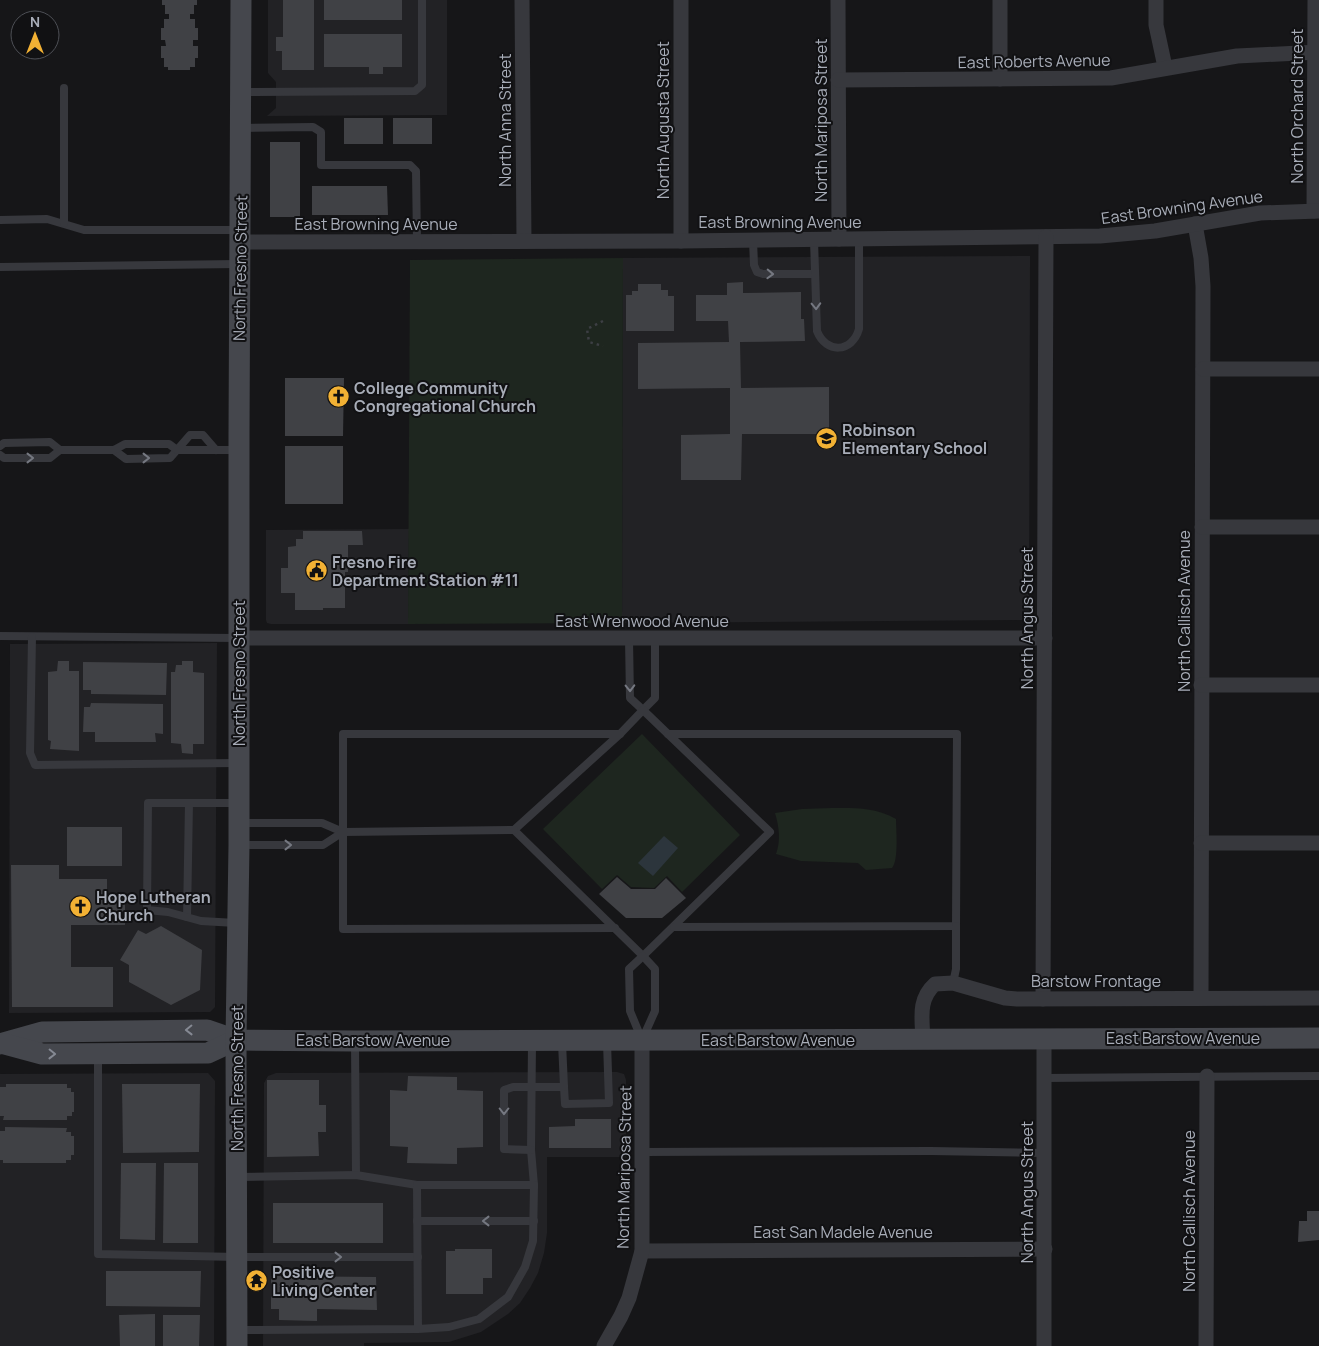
<svg xmlns="http://www.w3.org/2000/svg" width="1319" height="1346" font-family="Manrope,sans-serif">
<rect width="100%" height="100%" fill="#161618"/>
<g fill="#222225">
<path d="M268 0H447V115L267 116 276 108V82L268 73Z"/>
<path d="M1030 256 1029 620 622 623 623 258Z"/>
<path d="M409 529 408 624H271L267 623 266 620V530Z"/>
<path d="M217 643 215 1007 210 1012H207L9 1013 10 644Z"/>
<path d="M617 1072 624 1074 626 1080V1157H547V1233L544 1253 538 1273 530 1288 520 1303 508 1314 481 1332 449 1342 364 1343V1346H263L264 1083 268 1076 276 1073Z"/>
<path d="M208 1073 215 1081 214 1346H0V1074Z"/>
</g>
<g fill="#1e261f">
<path d="M623 258 622 623 408 624 410 260Z"/>
<path d="M642 734 740 835 682 892 667 876 654 888 631 887 617 875 602 889 543 829Z"/>
<path d="M832 808C855 808 875 807 896 819 896 830 899 860 892 868L866 870 858 863 801 861 776 854C781 841 779 826 775 813L802 809Z"/>
</g>
<path fill="#2c353c" d="M664 836 678 848 653 876 638 863Z"/>
<g fill="#404145">
<path d="M162 0H197V5H194V14H190V19H195V28H198V40H193V46H198V58H195V67H190V70H168V67H164V58H161V46H166L165 40H161V28H164V19H169V14H165V5H162Z"/>
<path d="M283 0H314V70H282V51H276V37H283Z"/>
<rect x="324" y="0" width="78" height="20"/>
<path d="M324 34H402V67H383V74H369V67H324Z"/>
<rect x="344" y="118" width="39" height="26"/>
<rect x="393" y="118" width="39" height="26"/>
<rect x="270" y="142" width="30" height="75"/>
<path d="M312 186H387L388 215H312Z"/>
<path d="M743 282V293L801 292V319H804L805 341 740 342 741 388 829 387V434H742L741 480H681V435L730 434V388L638 389V343L729 342 728 321H696V295H727V283Z"/>
<path d="M638 284H661V290H668V296H674V331H626V295H632V291H638Z"/>
<path d="M285 378H344L343 436H285Z"/>
<rect x="285" y="446" width="58" height="58"/>
<path d="M303 531H362L363 545H348V572H345V608H323V610H295V593H281V568H288V547L296 546V539H303Z"/>
<path d="M58 661H69V671H79V751L50 749 51 741 48 740V672L57 671Z"/>
<path d="M182 661H193V672L204 673V744H193V754L182 753 181 744 171 743V672H175L176 665H182Z"/>
<path d="M83 662 167 663 166 695 91 694V690H83Z"/>
<path d="M91 703 163 704V734L155 733 156 742H95V732H83L84 707H90Z"/>
<rect x="67" y="827" width="55" height="39"/>
<path d="M11 865H59V879H107V897L125 898V925H71V967H113V1007H12Z"/>
<path d="M617 877 631 889H655L666 878 686 898 662 918H626L599 894Z"/>
<path d="M161 926 202 950 200 990 171 1005 129 982V965L120 960 138 930 146 934Z"/>
<path d="M408 1076 457 1077V1090L483 1091V1147L457 1148V1164L407 1163 408 1147 390 1146V1090L407 1091Z"/>
<path d="M267 1080H319V1105H326V1132H318L319 1156 267 1157Z"/>
<path d="M6 1084H67V1088H71V1092H74V1112H72V1116H67V1120H3L4 1116H0V1087H6Z"/>
<path d="M122 1084H200L199 1152 123 1153Z"/>
<path d="M575 1119H611V1148H549V1127L575 1126Z"/>
<path d="M5 1127 67 1128 66 1132H71V1136H74V1155H71V1160H66V1163H3V1160H0V1131H5Z"/>
<path d="M121 1163H156L155 1240 120 1239Z"/>
<path d="M164 1163H198V1243H163Z"/>
<rect x="273" y="1203" width="110" height="40"/>
<path d="M1307 1211H1319V1240L1298 1242 1299 1221H1307Z"/>
<path d="M455 1249H492V1278H483V1294H446V1251H455Z"/>
<path d="M106 1271H201L200 1307 106 1306Z"/>
<path d="M271 1276 376 1277 377 1310 317 1309V1321L279 1320V1309H271Z"/>
<path d="M155 1314V1346H120L119 1315Z"/>
<path d="M163 1315H200L199 1346H163Z"/>
</g>
<g fill="none" stroke-linecap="round" stroke-linejoin="round">
<path stroke="#3d3f44" stroke-width="2.5" stroke-dasharray="2.5 4" stroke-linecap="butt" d="M603 321 587 329 589 342 603 346"/>
<g stroke="#37383d" stroke-width="8">
<path d="M241 92 415 91 422 85V0"/>
<path d="M241 128 313 127 321 132V165H410L416 171 417 242"/>
<path d="M0 220 47 219 84 230H239"/>
<path d="M64 223V88"/>
<path d="M753 240 754 265 757 272 763 274H815"/>
<path d="M814 240 817 331C826 354 852 353 859 329V239"/>
<path d="M0 267 238 264"/>
<path d="M0 446 4 443 50 442 60 450"/>
<path d="M114 450 126 459 170 458 190 435H203L216 450"/>
<path d="M0 455 4 458H50L60 450H114L125 444H169L177 450H237"/>
<path d="M0 636 237 638"/>
<path d="M32 637 30 753 35 765 237 763"/>
<path d="M629 639 630 698 643 710 655 698V638"/>
<path d="M643 710 770 832 643 956 514 830 620 734Z"/>
<path d="M668 734H957L956 926 674 927"/>
<path d="M241 823H322L343 832 514 830"/>
<path d="M241 845H323L343 832"/>
<path d="M187 917 189 803"/>
<path d="M236 923 201 921 168 912 147 910 148 803H237"/>
<path d="M615 928 343 929V734H620"/>
<path d="M643 956 655 969V1011L642 1040 630 1011 629 969Z"/>
<path d="M953 983 956 969V926"/>
<path d="M532 1042 531 1150 534 1185"/>
<path d="M355 1043 356 1175"/>
<path d="M98 1056V1254L237 1257H418"/>
<path d="M1044 1078 1319 1076"/>
<path d="M564 1087 565 1104 609 1103 607 1042"/>
<path d="M531 1150 504 1149V1090L513 1087H564L562 1042"/>
<path d="M643 1152 931 1151 1045 1153"/>
<path d="M237 1177 356 1175 417 1185"/>
<path d="M417 1221H534"/>
<path d="M239 1330 418 1329 449 1327 479 1319 508 1297 525 1267 533 1241 534 1185H417L418 1329"/>
</g>
<g stroke="#37383d" stroke-width="15">
<path d="M522 0 524 241"/>
<path d="M681 0V241"/>
<path d="M838 0 839 239"/>
<path d="M1000 0V79"/>
<path d="M1156 0V25L1165 67"/>
<path d="M838 80 1111 78 1237 56 1319 52"/>
<path d="M1314 211 1315 0"/>
<path d="M1195 224 1201 258 1203 286 1201 998"/>
<path d="M240 242 681 241 1100 236 1155 231 1260 213 1319 211"/>
<path d="M1203 369H1319"/>
<path d="M1202 527H1319"/>
<path d="M239 638H1045"/>
<path d="M1201 685H1319"/>
<path d="M1201 843H1319"/>
<path d="M1043 999 1046 237"/>
<path d="M923 1039C922 1018 918 999 935 984L953 983 1005 998 1017 999 1319 998"/>
<path d="M642 1251 1045 1249"/>
<path d="M604 1346 621 1316 629 1298 642 1251V1040"/>
<path d="M1044 1346V1039"/>
<path d="M1206 1346 1207 1076"/>
</g>
<g stroke="#45474d" stroke-width="21">
<path d="M0 1044 42 1032 207 1030 236 1040 355 1041 1319 1038"/>
<path d="M5 1044 42 1054 208 1053 236 1040"/>
<path d="M237 1346 236 1040 239 845V436L241 0"/>
</g>
</g>
<defs><path id="oneway-chevron" d="M-2-3.5L2.5 0L-2 3.5" fill="none" stroke-width="1.6" stroke-linecap="round" stroke-linejoin="round" transform="scale(1.25)"/></defs>
<g stroke="#757881">
<use href="#oneway-chevron" transform="translate(770 274) rotate(2)"/>
<use href="#oneway-chevron" transform="translate(816 306) rotate(88)"/>
<use href="#oneway-chevron" transform="translate(30 458)"/>
<use href="#oneway-chevron" transform="translate(146 458)"/>
<use href="#oneway-chevron" transform="translate(630 688) rotate(89)"/>
<use href="#oneway-chevron" transform="translate(288 845)"/>
<use href="#oneway-chevron" transform="translate(504 1111) rotate(90)"/>
<use href="#oneway-chevron" transform="translate(486 1221) rotate(180)"/>
<use href="#oneway-chevron" transform="translate(338 1257)"/>
</g>
<g stroke="#858993">
<use href="#oneway-chevron" transform="translate(189 1030) rotate(179)"/>
<use href="#oneway-chevron" transform="translate(52 1054) rotate(1)"/>
</g>
<defs>
<symbol id="church-disc" viewBox="-11 -11 22 22"><circle r="9.5" fill="#f2b134" stroke="#111113"/><path d="M-1.2-6h2.4v3.5h3.3v2.4h-3.3V6h-2.4V-.1h-3.3v-2.4h3.3Z" fill="#111"/></symbol>
<symbol id="school-disc" viewBox="-11 -11 22 22"><circle r="9.5" fill="#f2b134" stroke="#111113"/><path d="M0-5L7-2L0 1L-7-2ZM-4 1L0 2.5L4 1V4Q0 6-4 4Z" fill="#111"/></symbol>
<symbol id="civic-disc" viewBox="-11 -11 22 22"><circle r="9.5" fill="#f2b134" stroke="#111113"/><path d="M-.6-6.5H3V-4.5H.6V-3L4-1V1h2V6H-6V1h2V-1L-.6-3ZM-1.2 2.5V6h2.4V2.5Z" fill="#111"/></symbol>
<symbol id="temple-disc" viewBox="-11 -11 22 22"><circle r="9.5" fill="#f2b134" stroke="#111113"/><path d="M0-6L5-2H3V0L6.5 2.5H4V6H1.5V3h-3V6H-4V2.5H-6.5L-3 0V-2H-5Z" fill="#111"/></symbol>
</defs>
<g fill-rule="evenodd">
<use href="#church-disc" x="326" y="384" width="25" height="25"/>
<use href="#school-disc" x="814" y="426" width="25" height="25"/>
<use href="#civic-disc" x="304" y="558" width="25" height="25"/>
<use href="#church-disc" x="68" y="894" width="25" height="25"/>
<use href="#temple-disc" x="244" y="1268" width="25" height="25"/>
</g>
<g text-anchor="middle" stroke-width="4" stroke-linejoin="round" paint-order="stroke">
<g font-size="16" fill="#a8adb8" stroke="#111113">
<text transform="translate(1034 61) rotate(-1)" y="6">East Roberts Avenue</text>
<text transform="translate(1297 106) rotate(-90)" y="6">North Orchard Street</text>
<text transform="translate(505 120) rotate(-90)" y="6">North Anna Street</text>
<text transform="translate(663 120) rotate(-90)" y="6">North Augusta Street</text>
<text transform="translate(821 120) rotate(-90)" y="6">North Mariposa Street</text>
<text transform="translate(1182 207) rotate(-8)" y="6">East Browning Avenue</text>
<text x="780" y="228">East Browning Avenue</text>
<text x="376" y="230">East Browning Avenue</text>
<text transform="translate(240 268) rotate(-89)" y="6">North Fresno Street</text>
<text transform="translate(1184 611) rotate(-90)" y="6">North Callisch Avenue</text>
<text transform="translate(1027 618) rotate(-90)" y="6">North Angus Street</text>
<text x="642" y="627">East Wrenwood Avenue</text>
<text transform="translate(239 673) rotate(-90)" y="6">North Fresno Street</text>
<text x="1096" y="987">Barstow Frontage</text>
<text x="1183" y="1044">East Barstow Avenue</text>
<text x="373" y="1046">East Barstow Avenue</text>
<text x="778" y="1046">East Barstow Avenue</text>
<text transform="translate(237 1078) rotate(-90)" y="6">North Fresno Street</text>
<text transform="translate(624 1167) rotate(-89)" y="6">North Mariposa Street</text>
<text transform="translate(1027 1192) rotate(-90)" y="6">North Angus Street</text>
<text transform="translate(1189 1211) rotate(-90)" y="6">North Callisch Avenue</text>
<text x="843" y="1238">East San Madele Avenue</text>
</g>
<g font-size="16" font-weight="bold" fill="#a8adb8" stroke="#111113" text-anchor="start">
<text x="354" y="394">College Community<tspan x="354" dy="18">Congregational Church</tspan></text>
<text x="842" y="436">Robinson<tspan x="842" dy="18">Elementary School</tspan></text>
<text x="332" y="568">Fresno Fire<tspan x="332" dy="18">Department Station #11</tspan></text>
<text x="96" y="903">Hope Lutheran<tspan x="96" dy="18">Church</tspan></text>
<text x="272" y="1278">Positive<tspan x="272" dy="18">Living Center</tspan></text>
</g>
</g>
<g transform="translate(35 35)"><circle r="24" fill="#111113" stroke="#4d4f55"/>
<path d="M0-4L9 19L0 12L-9 19Z" fill="#f2b134"/>
<text y="-8" font-size="14" font-weight="bold" text-anchor="middle" fill="#a8adb8">N</text>
</g>
</svg>
